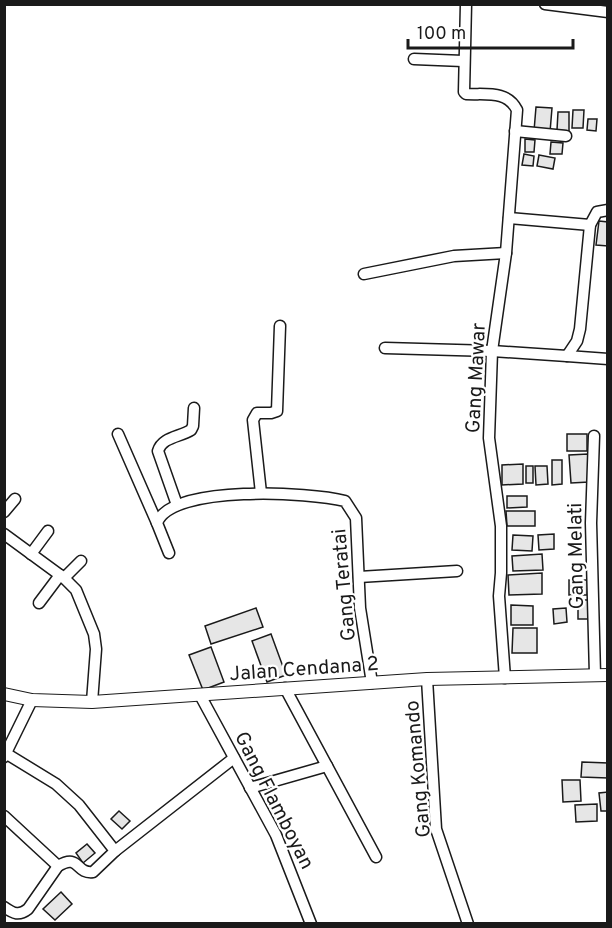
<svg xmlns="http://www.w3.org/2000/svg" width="612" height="928" font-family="Overpass,sans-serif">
<rect width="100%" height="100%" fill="#fff"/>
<g fill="#e6e6e6" stroke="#1a1a1a" stroke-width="1.5">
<path d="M536 107 552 108 550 132 534 131Z"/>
<path d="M573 110H584L583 128H572Z"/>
<path d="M558 112H569V131L557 130Z"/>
<path d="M588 119H597L596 131 587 130Z"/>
<path d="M525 139 535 140 534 152H525Z"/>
<path d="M551 142 563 143 562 154H550Z"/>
<path d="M524 154 534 156 533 166 522 165Z"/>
<path d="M539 155 555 158 553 169 537 166Z"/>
<path d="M599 221 608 222V246L596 245Z"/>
<rect x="567" y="434" width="20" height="17"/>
<path d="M588 454 589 482 571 483 569 455Z"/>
<path d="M552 460H562V484L552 485Z"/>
<path d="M523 464V484L502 485V465Z"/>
<rect x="526" y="466" width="7" height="17"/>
<path d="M535 466H547L548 484 536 485Z"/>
<path d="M507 496H527V507L507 508Z"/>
<path d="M506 511H535V526H507Z"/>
<path d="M554 534V549L539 550 538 535Z"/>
<path d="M513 535 533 536 532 551 512 550Z"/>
<path d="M542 554 543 570 513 571 512 556Z"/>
<path d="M542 573V594L509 595 508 575Z"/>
<path d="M569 580H588L587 595H569Z"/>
<rect x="578" y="600" width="11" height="19"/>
<path d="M511 605 533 606V625H511Z"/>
<path d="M256 608 263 627 211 644 205 626Z"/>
<path d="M566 608 567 622 554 624 553 609Z"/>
<path d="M513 628H537V653H512Z"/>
<path d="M271 634 286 675 267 682 252 641Z"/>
<path d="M211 647 224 682 203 690 189 655Z"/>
<path d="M582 762 608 763V778L581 777Z"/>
<path d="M562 780H580L581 801 563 802Z"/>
<path d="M608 792V811H601L599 793Z"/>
<path d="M597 804V821L576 822 575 805Z"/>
<path d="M119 811 130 821 122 829 111 819Z"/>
<path d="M87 844 95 853 83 863 76 853Z"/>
<path d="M61 892 72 904 55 920 43 909Z"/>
</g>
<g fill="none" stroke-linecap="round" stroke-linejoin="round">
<defs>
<g id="minor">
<path d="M466 4 464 92 466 94C486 95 507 90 517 110L506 253 492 351 489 438 501 526V573L499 596 505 678"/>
<path d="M545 4 608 12"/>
<path d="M414 59 463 61"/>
<path d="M515 131 566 136"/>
<path d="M509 218 590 225"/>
<path d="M364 274 454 256 506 253"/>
<path d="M385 348 492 351 567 356 577 341 580 329 590 225 597 212 608 210"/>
<path d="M567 356 608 359"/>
<path d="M118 434 157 523"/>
<path d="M594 436 591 523 595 675"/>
<path d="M261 493 253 420 257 413H271L277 411 280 326"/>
<path d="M177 505 158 451C162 437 180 437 191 430L193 426 194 408"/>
<path d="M4 512 15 499"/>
<path d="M4 534 64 578 76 590 94 634 96 649 92 702"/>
<path d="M169 553 157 523C171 484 311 492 345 501L356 518 360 608 372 683"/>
<path d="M31 554 48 531"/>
<path d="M359 577 457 571"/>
<path d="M64 578 81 561"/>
<path d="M39 603 60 575"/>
<path d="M427 679 436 829 468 924"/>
<path d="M285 688 376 857"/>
<path d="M200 695 276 835 311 924"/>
<path d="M4 757 32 700"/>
<path d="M250 788 327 766"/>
<path d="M4 816 58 866C80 853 75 874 93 872L115 851 79 805 56 784 7 754"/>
<path d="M115 851 234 758"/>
<path d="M4 907C14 914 19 916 28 909L58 866"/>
</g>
<path id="tertiary" d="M4 694 32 700 92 702 427 679 608 675"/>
</defs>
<use href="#minor" stroke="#1a1a1a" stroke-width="13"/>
<use href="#tertiary" stroke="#1a1a1a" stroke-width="14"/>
<use href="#minor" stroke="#fff" stroke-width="10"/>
<use href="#tertiary" stroke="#fff" stroke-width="12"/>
</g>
<g text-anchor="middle" stroke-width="4.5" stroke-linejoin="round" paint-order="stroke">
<g font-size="20" fill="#1a1a1a" stroke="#fff">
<text transform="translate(475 378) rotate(-87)" y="7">Gang Mawar</text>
<text transform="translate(575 556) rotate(-91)" y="7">Gang Melati</text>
<text transform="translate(343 585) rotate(-95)" y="7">Gang Teratai</text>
<text transform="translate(304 668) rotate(-4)" y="7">Jalan Cendana 2</text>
<text transform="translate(417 769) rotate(-95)" y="7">Gang Komando</text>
<text transform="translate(275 800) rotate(63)" y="7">Gang Flamboyan</text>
</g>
</g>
<rect width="612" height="928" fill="none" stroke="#1a1a1a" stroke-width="12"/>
<path d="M408 39v9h165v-9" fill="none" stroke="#1a1a1a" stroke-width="3"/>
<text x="417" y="39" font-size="18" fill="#1a1a1a" stroke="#ffffff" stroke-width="4.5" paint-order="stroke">100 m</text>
</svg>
